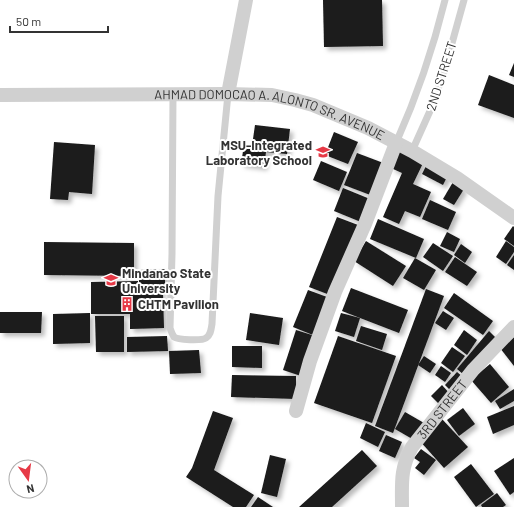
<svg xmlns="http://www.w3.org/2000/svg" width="514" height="507" font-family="Barlow,sans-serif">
<defs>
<filter id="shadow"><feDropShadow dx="3.5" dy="3.5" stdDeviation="2" flood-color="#0004"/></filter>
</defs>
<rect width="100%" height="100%" fill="#fff"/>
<g fill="#1a1a1a" filter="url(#shadow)">
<path d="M323 0H382L383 46 324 47Z"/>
<path d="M514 63V77L509 75Z"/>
<path d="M489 75 514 85V118L478 105Z"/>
<path d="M255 125 290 129 287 154 266 152 264 167 241 164 244 145 252 146Z"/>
<path d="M334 132 358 142 348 164 325 155Z"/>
<path d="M54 142 95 145 92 194 69 192 68 200 50 199Z"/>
<path d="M399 150 424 161 413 184 431 192 420 217 405 211 399 224 383 217 402 173 391 168Z"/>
<path d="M357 153 386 164 373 196 344 185Z"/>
<path d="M321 161 347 172 339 191 313 180Z"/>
<path d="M427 164 448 175 443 185 422 174Z"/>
<path d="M453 182 464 189 454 205 443 199Z"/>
<path d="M343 188 370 199 361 222 334 211Z"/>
<path d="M430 200 456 212 448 230 422 219Z"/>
<path d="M337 217 358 225 330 295 309 287Z"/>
<path d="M378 219 424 239 416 258 370 239Z"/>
<path d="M513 226 514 227V246L504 239Z"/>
<path d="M447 232 460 239 454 252 440 246Z"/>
<path d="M366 241 406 266 393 286 354 261Z"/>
<path d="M506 241 514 247V252L506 264 496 257Z"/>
<path d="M44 242 134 243V276L44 275Z"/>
<path d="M433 243 453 256 443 271 423 257Z"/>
<path d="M461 244 472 252 465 263 454 255Z"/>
<path d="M514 255V270L507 265Z"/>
<path d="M455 257 477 272 467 286 445 272Z"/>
<path d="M415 258 436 270 424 290 403 278Z"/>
<path d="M165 269V291L139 292V270Z"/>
<path d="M138 281V294L163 293 164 328 130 329V314H91V282Z"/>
<path d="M351 288 408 310 399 333 342 311Z"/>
<path d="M426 289 444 296 393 433 375 426Z"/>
<path d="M308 290 327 297 313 335 293 327Z"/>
<path d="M454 293 493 321 483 335 444 308Z"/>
<path d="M443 311 454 318 446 330 435 323Z"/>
<path d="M0 312H42L41 333H0Z"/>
<path d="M90 313V343L53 344V314Z"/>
<path d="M250 313 283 318 279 345 246 340Z"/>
<path d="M341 313 360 318 354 337 335 331Z"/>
<path d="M95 316H124V352H96Z"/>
<path d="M361 326 387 334 382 350 356 341Z"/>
<path d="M296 330 315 336 301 376 283 370Z"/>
<path d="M464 330 477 340 467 355 454 345Z"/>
<path d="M489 331 496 338 464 375 457 369Z"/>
<path d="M167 336 168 351 127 352V337Z"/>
<path d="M338 336 396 356 372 423 314 403Z"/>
<path d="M514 337V366L500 348Z"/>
<path d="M232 346H262V368L232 367Z"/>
<path d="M452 347 465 356 453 372 441 363Z"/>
<path d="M199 350 201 373 170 374 169 351Z"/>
<path d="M424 356 436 364 430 373 418 365Z"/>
<path d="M490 364 509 387 491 403 471 380Z"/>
<path d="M441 366 451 373 445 382 435 375Z"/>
<path d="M457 372 463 377 451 391 445 385Z"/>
<path d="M232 375 296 376V399L231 397Z"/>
<path d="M442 385 450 394 439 404 431 396Z"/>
<path d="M514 389V401L500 409 495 401Z"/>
<path d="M514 406V425L493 434 487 417Z"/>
<path d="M463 408 475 424 459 436 447 420Z"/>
<path d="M213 411 233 418 214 470 254 495 246 507H233L186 477 192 468Z"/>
<path d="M405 412 424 423 414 440 395 429Z"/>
<path d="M442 419 468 447 444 468 419 440Z"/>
<path d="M366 423 385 432 378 447 360 438Z"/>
<path d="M386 435 402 442 395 458 379 451Z"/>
<path d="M421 449 436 460 424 475 415 468 420 462 414 458Z"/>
<path d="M362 450 377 466 332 507H299Z"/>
<path d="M270 455 286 459 277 497 261 493Z"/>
<path d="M514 458V492L510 495 494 471Z"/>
<path d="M471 464 494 494 476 507 454 477Z"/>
<path d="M497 493 506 505 503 507H482L481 505Z"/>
<path d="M258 497 273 507H251Z"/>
</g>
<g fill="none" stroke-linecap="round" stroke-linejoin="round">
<g stroke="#d0d0d0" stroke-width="7">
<path d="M173 94 172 254 170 328C171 331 172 334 174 337 178 340 202 341 206 338 211 335 211 329 212 324L218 196 228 94"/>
<path d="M396 143C417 96 433 49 445 0"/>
<path d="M412 151 430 111 444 72 464 0"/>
</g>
<g stroke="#d0d0d0" stroke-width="14">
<path d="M228 94 246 0"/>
<path id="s1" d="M0 95 228 94 272 95 295 100 313 105 368 128 412 151 457 178 514 218"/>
<path d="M296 411 310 361 335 292 365 224 396 143"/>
<path id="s2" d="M402 507C402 483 400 469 412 447L473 370 514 327"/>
</g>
</g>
<defs>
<symbol id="school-bare" viewBox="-9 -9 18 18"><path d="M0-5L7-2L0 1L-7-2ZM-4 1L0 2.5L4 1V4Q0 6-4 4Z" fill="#e63946" stroke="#fff" stroke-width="2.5" paint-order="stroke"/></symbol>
<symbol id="university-bare" viewBox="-9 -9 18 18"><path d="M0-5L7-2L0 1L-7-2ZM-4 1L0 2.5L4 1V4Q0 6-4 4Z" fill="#e63946" stroke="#fff" stroke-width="2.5" paint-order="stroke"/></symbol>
<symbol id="building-bare" viewBox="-9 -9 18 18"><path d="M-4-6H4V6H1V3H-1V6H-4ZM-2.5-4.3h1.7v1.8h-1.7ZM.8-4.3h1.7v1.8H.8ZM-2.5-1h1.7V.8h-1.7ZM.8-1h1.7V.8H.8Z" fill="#e63946" stroke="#fff" stroke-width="2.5" paint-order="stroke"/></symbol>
</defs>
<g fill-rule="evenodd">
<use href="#school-bare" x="313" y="142" width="20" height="20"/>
<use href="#university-bare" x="101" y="270" width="20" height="20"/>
<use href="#building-bare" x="117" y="294" width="20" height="20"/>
</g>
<g text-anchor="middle" stroke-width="4" stroke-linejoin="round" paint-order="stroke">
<g font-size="13" fill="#333" stroke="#fff">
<text transform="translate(441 76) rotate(-72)" y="5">2ND STREET</text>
<text dy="5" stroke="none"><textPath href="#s1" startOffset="273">AHMAD DOMOCAO A. ALONTO SR. AVENUE</textPath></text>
<text dy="5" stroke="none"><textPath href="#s2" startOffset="110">3RD STREET</textPath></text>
</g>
<g font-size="13" font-weight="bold" fill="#333" stroke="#fff" text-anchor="start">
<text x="312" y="150" text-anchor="end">MSU-Integrated<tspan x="312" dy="15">Laboratory School</tspan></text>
<text x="122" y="278">Mindanao State<tspan x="122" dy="15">University</tspan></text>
<text x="138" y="309">CHTM Pavilion</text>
</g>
</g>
<g transform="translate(28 479) rotate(166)"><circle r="19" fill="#ffffff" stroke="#adadad"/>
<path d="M0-3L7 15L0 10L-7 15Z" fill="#e63946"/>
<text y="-6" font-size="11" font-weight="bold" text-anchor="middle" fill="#333333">N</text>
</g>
<path d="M10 26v6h98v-6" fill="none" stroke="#333333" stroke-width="2"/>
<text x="16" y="26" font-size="12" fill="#333333" stroke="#ffffff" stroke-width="3" paint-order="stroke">50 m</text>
</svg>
